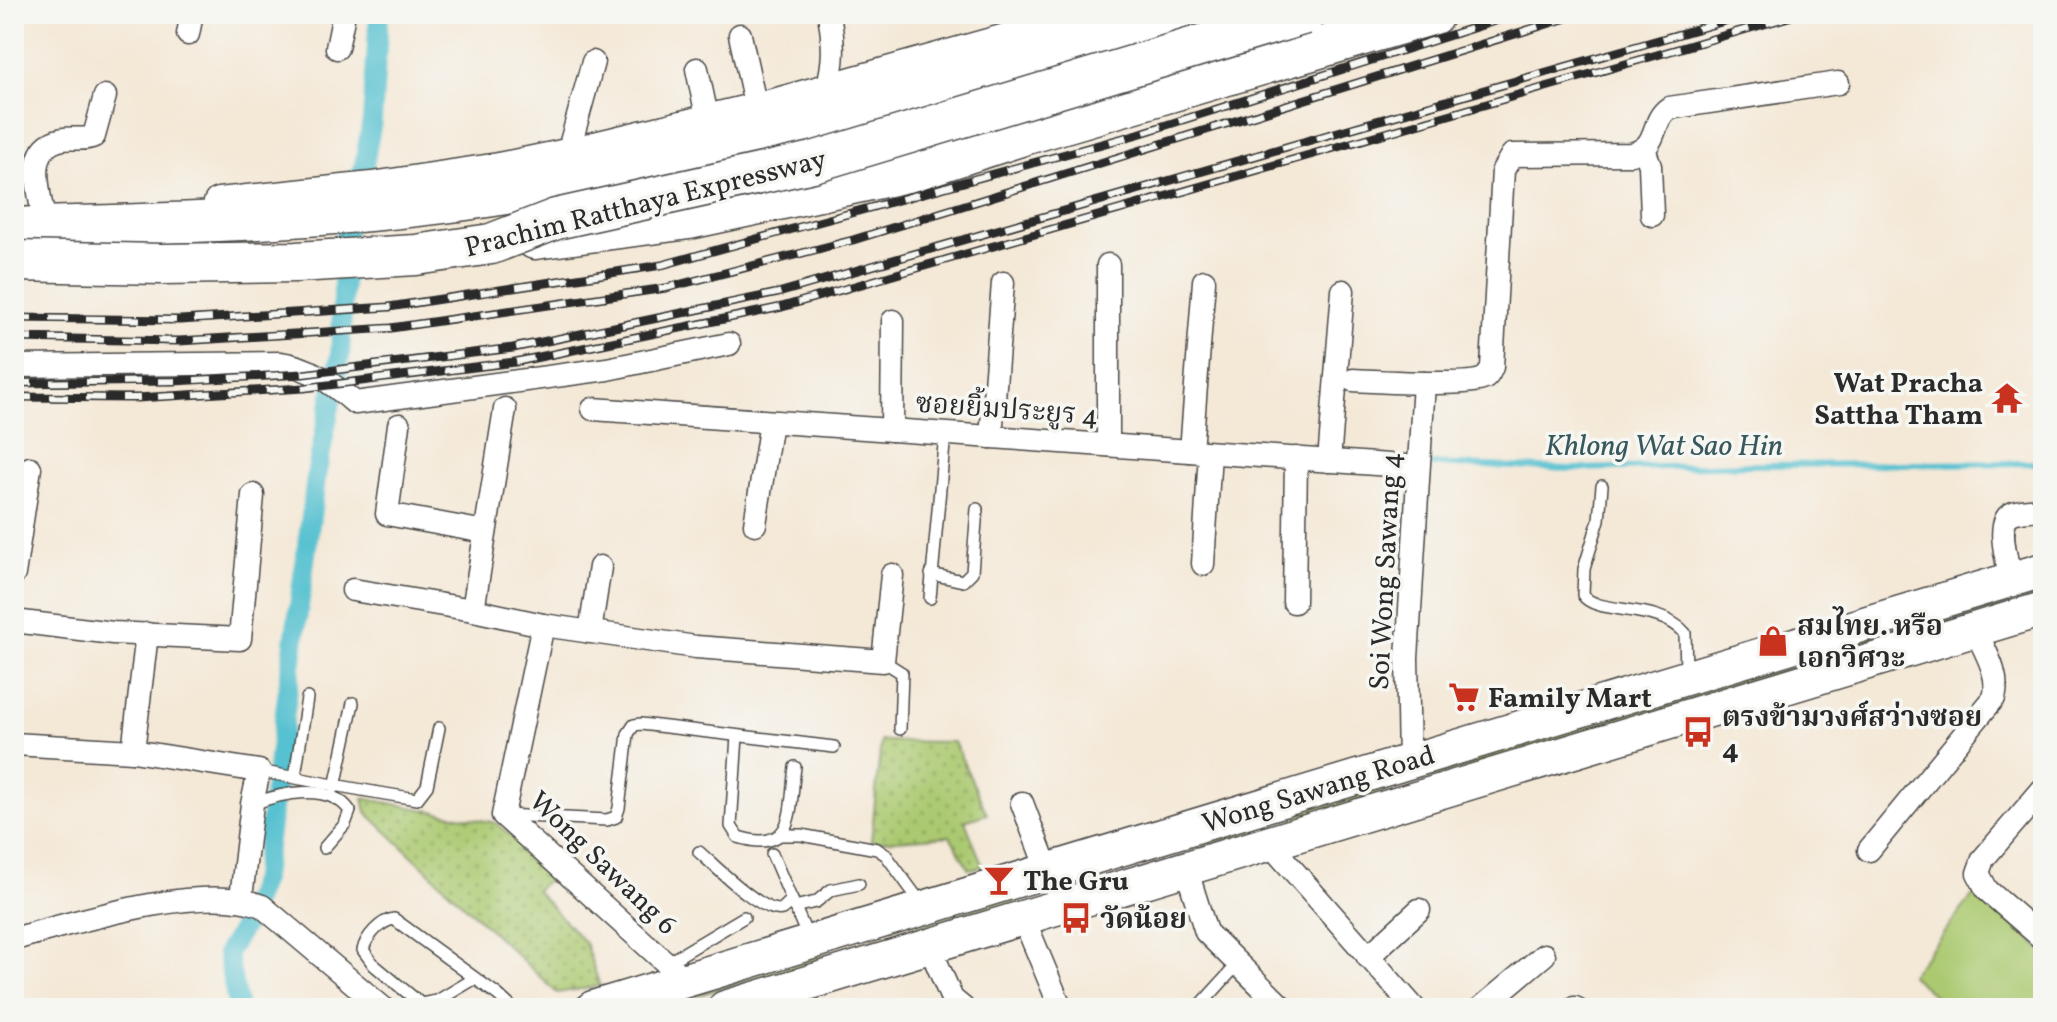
<svg xmlns="http://www.w3.org/2000/svg" width="2057" height="1022" font-family="Vollkorn,'Noto Serif Thai',serif">
<defs>
<pattern id="grass-dots" width="8" height="8" patternUnits="userSpaceOnUse" patternTransform="scale(2)"><rect width="8" height="8" fill="#abc970"/><path d="M2 2h.1M6 6h.1" fill="none" stroke="#8ba35c" stroke-width="1.8" stroke-linecap="round"/></pattern>
</defs>
<rect width="100%" height="100%" fill="#f6f6f2"/>
<filter id="ink" filterUnits="userSpaceOnUse"><feTurbulence type="fractalNoise" baseFrequency=".0125" numOctaves="2"/><feDisplacementMap in="SourceGraphic" scale="16" xChannelSelector="R" yChannelSelector="G"/><feConvolveMatrix kernelMatrix="1 2 1 2 8 2 1 2 1" color-interpolation-filters="sRGB"/></filter>
<filter id="wash" filterUnits="userSpaceOnUse"><feTurbulence type="fractalNoise" baseFrequency=".006" numOctaves="4" result="noise"/><feDisplacementMap in="SourceGraphic" scale="32" xChannelSelector="R" yChannelSelector="G"/><feGaussianBlur stdDeviation="1.8" result="paint"/><feColorMatrix in="noise" values="0 0 0 0 0 0 0 0 0 0 0 0 0 0 0 0 0 1.4 0 .05"/><feComposite in="paint" operator="in"/></filter>
<g filter="url(#wash)">
<rect width="100%" height="100%" fill="#f4e8d6"/>
<g fill="url(#grass-dots)" stroke="#6b7a4e" stroke-width="2">
<path d="M2043 582V594L792 970 649 1008Z"/>
<path d="M881 741 954 742 987 814 965 821 983 867 969 869 950 836 871 842Z"/>
<path d="M363 798 496 823 555 874 536 890 585 943 600 986 557 993 366 812Z"/>
</g>
<path fill="#abc970" stroke="#6b7a4e" stroke-width="2" d="M1976 892 2043 951V996L2033 1008H1949L1910 975Z"/>
<g fill="none" stroke-linecap="round" stroke-linejoin="round">
<path stroke="#56c1d0" stroke-width="6" d="M1430 464 1572 469 1753 465 2043 463"/>
<path stroke="#56c1d0" stroke-width="20" d="M238 1007 227 953 244 925 263 877 317 471 340 357 346 219 364 165 372 121 379 14"/>
</g>
</g>
<g filter="url(#ink)">
<g fill="none" stroke-linecap="round" stroke-linejoin="round">
<defs>
<g id="service">
<path d="M1602 486 1599 520 1584 569 1583 595C1597 616 1658 602 1685 633L1686 671"/>
<path d="M931 574 963 581 972 572 977 509"/>
<path d="M930 598 945 434"/>
<path d="M883 661 902 673 900 729"/>
<path d="M737 736 731 826 738 837C797 855 789 809 795 767"/>
<path d="M259 771C311 781 364 791 417 799L427 786 439 728"/>
<path d="M295 776 307 698"/>
<path d="M335 787 353 703"/>
<path d="M253 804C281 793 330 782 350 811L345 824 324 848"/>
<path d="M505 815 607 820 616 817 619 808 628 734 634 725 641 724 834 747"/>
<path d="M781 835H801L877 849 886 855 921 903"/>
<path d="M699 852C713 864 765 916 782 909 784 908 790 901 792 900"/>
<path d="M772 854 809 940"/>
<path d="M794 907 816 902 831 890 859 884"/>
<path d="M667 963 744 917"/>
<path d="M474 979 437 1001 421 1004 374 965 363 950C366 937 380 921 394 919L498 995 512 1008"/>
<path d="M1198 1008 1237 965"/>
</g>
<g id="minor">
<path d="M188 34 192 14"/>
<path d="M740 35 756 108"/>
<path d="M337 48 344 14"/>
<path d="M697 69 708 121"/>
<path d="M827 89C835 60 834 44 829 14"/>
<path d="M1644 149 1650 165 1652 215"/>
<path d="M568 153 593 62"/>
<path d="M43 214C38 187 26 146 63 139 74 137 84 141 94 136L105 96"/>
<path d="M14 366 280 363C310 367 332 383 355 403L607 369 729 344"/>
<path d="M1353 380C1375 381 1471 387 1485 378 1489 375 1490 371 1492 367L1503 170 1512 155 1631 154C1661 146 1649 122 1669 108L1838 83"/>
<path d="M505 409 473 610 543 625 503 815 685 980"/>
<path d="M593 409 1418 467"/>
<path d="M399 425 387 514 485 532"/>
<path d="M892 430 893 321"/>
<path d="M991 437 1003 283"/>
<path d="M1108 445V265"/>
<path d="M1191 451 1204 281"/>
<path d="M1329 461 1343 291"/>
<path d="M755 524 771 422"/>
<path d="M1203 564 1210 453"/>
<path d="M14 574 30 468"/>
<path d="M2011 579C2008 564 1994 520 2013 513 2020 510 2031 510 2039 509"/>
<path d="M353 590 473 610"/>
<path d="M1294 602 1296 458"/>
<path d="M14 621 113 633 240 639 253 495"/>
<path d="M543 625 696 647 883 661 892 575"/>
<path d="M590 632 600 567"/>
<path d="M14 744 133 751 259 771 252 804 241 898"/>
<path d="M133 751 147 634"/>
<path d="M1409 761 1407 658 1424 383"/>
<path d="M2043 789 1983 859 1978 873 1987 890 2043 939"/>
<path d="M1022 803 1047 869"/>
<path d="M1269 843 1414 1008"/>
<path d="M1869 850 1994 698C2001 675 1984 650 1975 629"/>
<path d="M1186 868 1206 932 1283 1008"/>
<path d="M1023 917 1060 1006"/>
<path d="M14 939C76 922 203 882 262 906L383 1008"/>
<path d="M929 945 952 999 963 1008"/>
<path d="M1368 957 1419 910"/>
<path d="M1481 1008 1544 955"/>
<path d="M1574 1008H1575"/>
</g>
<path id="secondary" d="M219 203 372 187 499 168 553 157 781 102 1095 14"/>
<g id="primary">
<path d="M593 1008 2043 570"/>
<path d="M725 1008 2043 609"/>
</g>
<g id="motorway">
<path d="M14 228C165 223 317 221 466 200 547 189 625 170 703 150 861 110 1017 61 1173 14"/>
<path d="M535 239 689 219 912 171 1020 136 1434 14"/>
</g>
</defs>
<use href="#service" stroke="#494745" stroke-width="14"/>
<use href="#minor" stroke="#494745" stroke-width="25"/>
<use href="#secondary" stroke="#494745" stroke-width="33"/>
<use href="#primary" stroke="#494745" stroke-width="37"/>
<use href="#motorway" stroke="#494745" stroke-width="43"/>
<use href="#service" stroke="#fff" stroke-width="11"/>
<use href="#minor" stroke="#fff" stroke-width="22"/>
<use href="#secondary" stroke="#fff" stroke-width="30"/>
<use href="#primary" stroke="#fff" stroke-width="34"/>
<use href="#motorway" stroke="#fff" stroke-width="40"/>
<defs>
<g id="rail">
<path d="M14 318 180 320 389 307 662 265 1138 134 1517 14"/>
<path d="M14 338 179 341 391 328 666 288 853 240 1579 14"/>
<path d="M14 383 174 381 303 374 513 348 778 293 1749 14"/>
<path d="M14 397 137 398 304 388 515 362 782 307 1799 14"/>
</g>
</defs>
<use href="#rail" stroke="#2b2b2b" stroke-width="9"/>
<use href="#rail" stroke="#f6f6f2" stroke-width="6" stroke-dasharray="18" stroke-linecap="butt"/>
<defs>
<path id="motorway-bridge" d="M14 261 162 264 296 262 416 255 491 244 556 219 813 162 1305 14"/>
</defs>
<use href="#motorway-bridge" stroke="#494745" stroke-width="43" stroke-linecap="butt"/>
<use href="#motorway-bridge" stroke="#fff" stroke-width="40"/>
</g>
</g>
<defs>
<symbol id="temple-bare" viewBox="-9 -9 18 18"><path d="M0-6L5-2H3V0L6.5 2.5H4V6H1.5V3h-3V6H-4V2.5H-6.5L-3 0V-2H-5Z" fill="#c8321e" stroke="#f6f6f2" stroke-width="2.5" paint-order="stroke"/></symbol>
<symbol id="shop-bare" viewBox="-9 -9 18 18"><path d="M-5-2.5h2.3a2.7 3.5 0 0 1 5.4 0H5L5.5 6h-11ZM-1.5-2.5h3a1.5 2.3 0 0 0-3 0Z" fill="#c8321e" stroke="#f6f6f2" stroke-width="2.5" paint-order="stroke"/></symbol>
<symbol id="supermarket-bare" viewBox="-9 -9 18 18"><path d="M-6-5.5h2.5l.6 2H6L4.5 2H-2.5L-4.4-4H-6ZM-1.5 3.2a1.3 1.3 0 1 0 .1 0ZM3 3.2a1.3 1.3 0 1 0 .1 0Z" fill="#c8321e" stroke="#f6f6f2" stroke-width="2.5" paint-order="stroke"/></symbol>
<symbol id="bus-bare" viewBox="-9 -9 18 18"><path d="M-5-6H5V4H4V6H2V4H-2V6H-4V4H-5ZM-3.5-4V0h7V-4ZM-3.5 1.2v1.5H-2V1.2ZM2 1.2v1.5H3.5V1.2Z" fill="#c8321e" stroke="#f6f6f2" stroke-width="2.5" paint-order="stroke"/></symbol>
<symbol id="bar-bare" viewBox="-9 -9 18 18"><path d="M-6-5H6L.8 .8V4.5H3.5V6h-7V4.5H-.8V.8Z" fill="#c8321e" stroke="#f6f6f2" stroke-width="2.5" paint-order="stroke"/></symbol>
</defs>
<g fill-rule="evenodd">
<use href="#temple-bare" x="1985" y="376" width="44" height="44"/>
<use href="#shop-bare" x="1751" y="619" width="44" height="44"/>
<use href="#supermarket-bare" x="1442" y="675" width="44" height="44"/>
<use href="#bus-bare" x="1676" y="710" width="44" height="44"/>
<use href="#bar-bare" x="977" y="858" width="44" height="44"/>
<use href="#bus-bare" x="1054" y="896" width="44" height="44"/>
</g>
<g text-anchor="middle" stroke-width="7" stroke-linejoin="round" paint-order="stroke">
<g font-size="28" fill="#2b2b2b" stroke="#f6f6f2">
<text transform="translate(645 202) rotate(-14)" y="10">Prachim Ratthaya Expressway</text>
<text transform="translate(1007 408) rotate(4)" y="10">ซอยยิ้มประยูร 4</text>
<text transform="translate(1384 571) rotate(-87)" y="10">Soi Wong Sawang 4</text>
<text transform="translate(1318 788) rotate(-17)" y="10">Wong Sawang Road</text>
<text transform="translate(604 862) rotate(44)" y="10">Wong Sawang 6</text>
</g>
<g font-size="28" font-weight="bold" fill="#2b2b2b" stroke="#f6f6f2" text-anchor="start">
<text x="1983" y="392" text-anchor="end">Wat Pracha<tspan x="1983" dy="32">Sattha Tham</tspan></text>
<text x="1797" y="635">สมไทย. หรือ<tspan x="1797" dy="32">เอกวิศวะ</tspan></text>
<text x="1488" y="707">Family Mart</text>
<text x="1722" y="726">ตรงข้ามวงศ์สว่างซอย<tspan x="1722" dy="32">4</tspan></text>
<text x="1023" y="890">The Gru</text>
<text x="1100" y="928">วัดน้อย</text>
</g>
<g font-size="30" font-style="italic" fill="#38585d" stroke="#f6f6f2">
<text x="1664" y="455">Khlong Wat Sao Hin</text>
</g>
</g>
<rect width="2057" height="1022" fill="none" stroke="#f6f6f2" stroke-width="48"/>
</svg>
